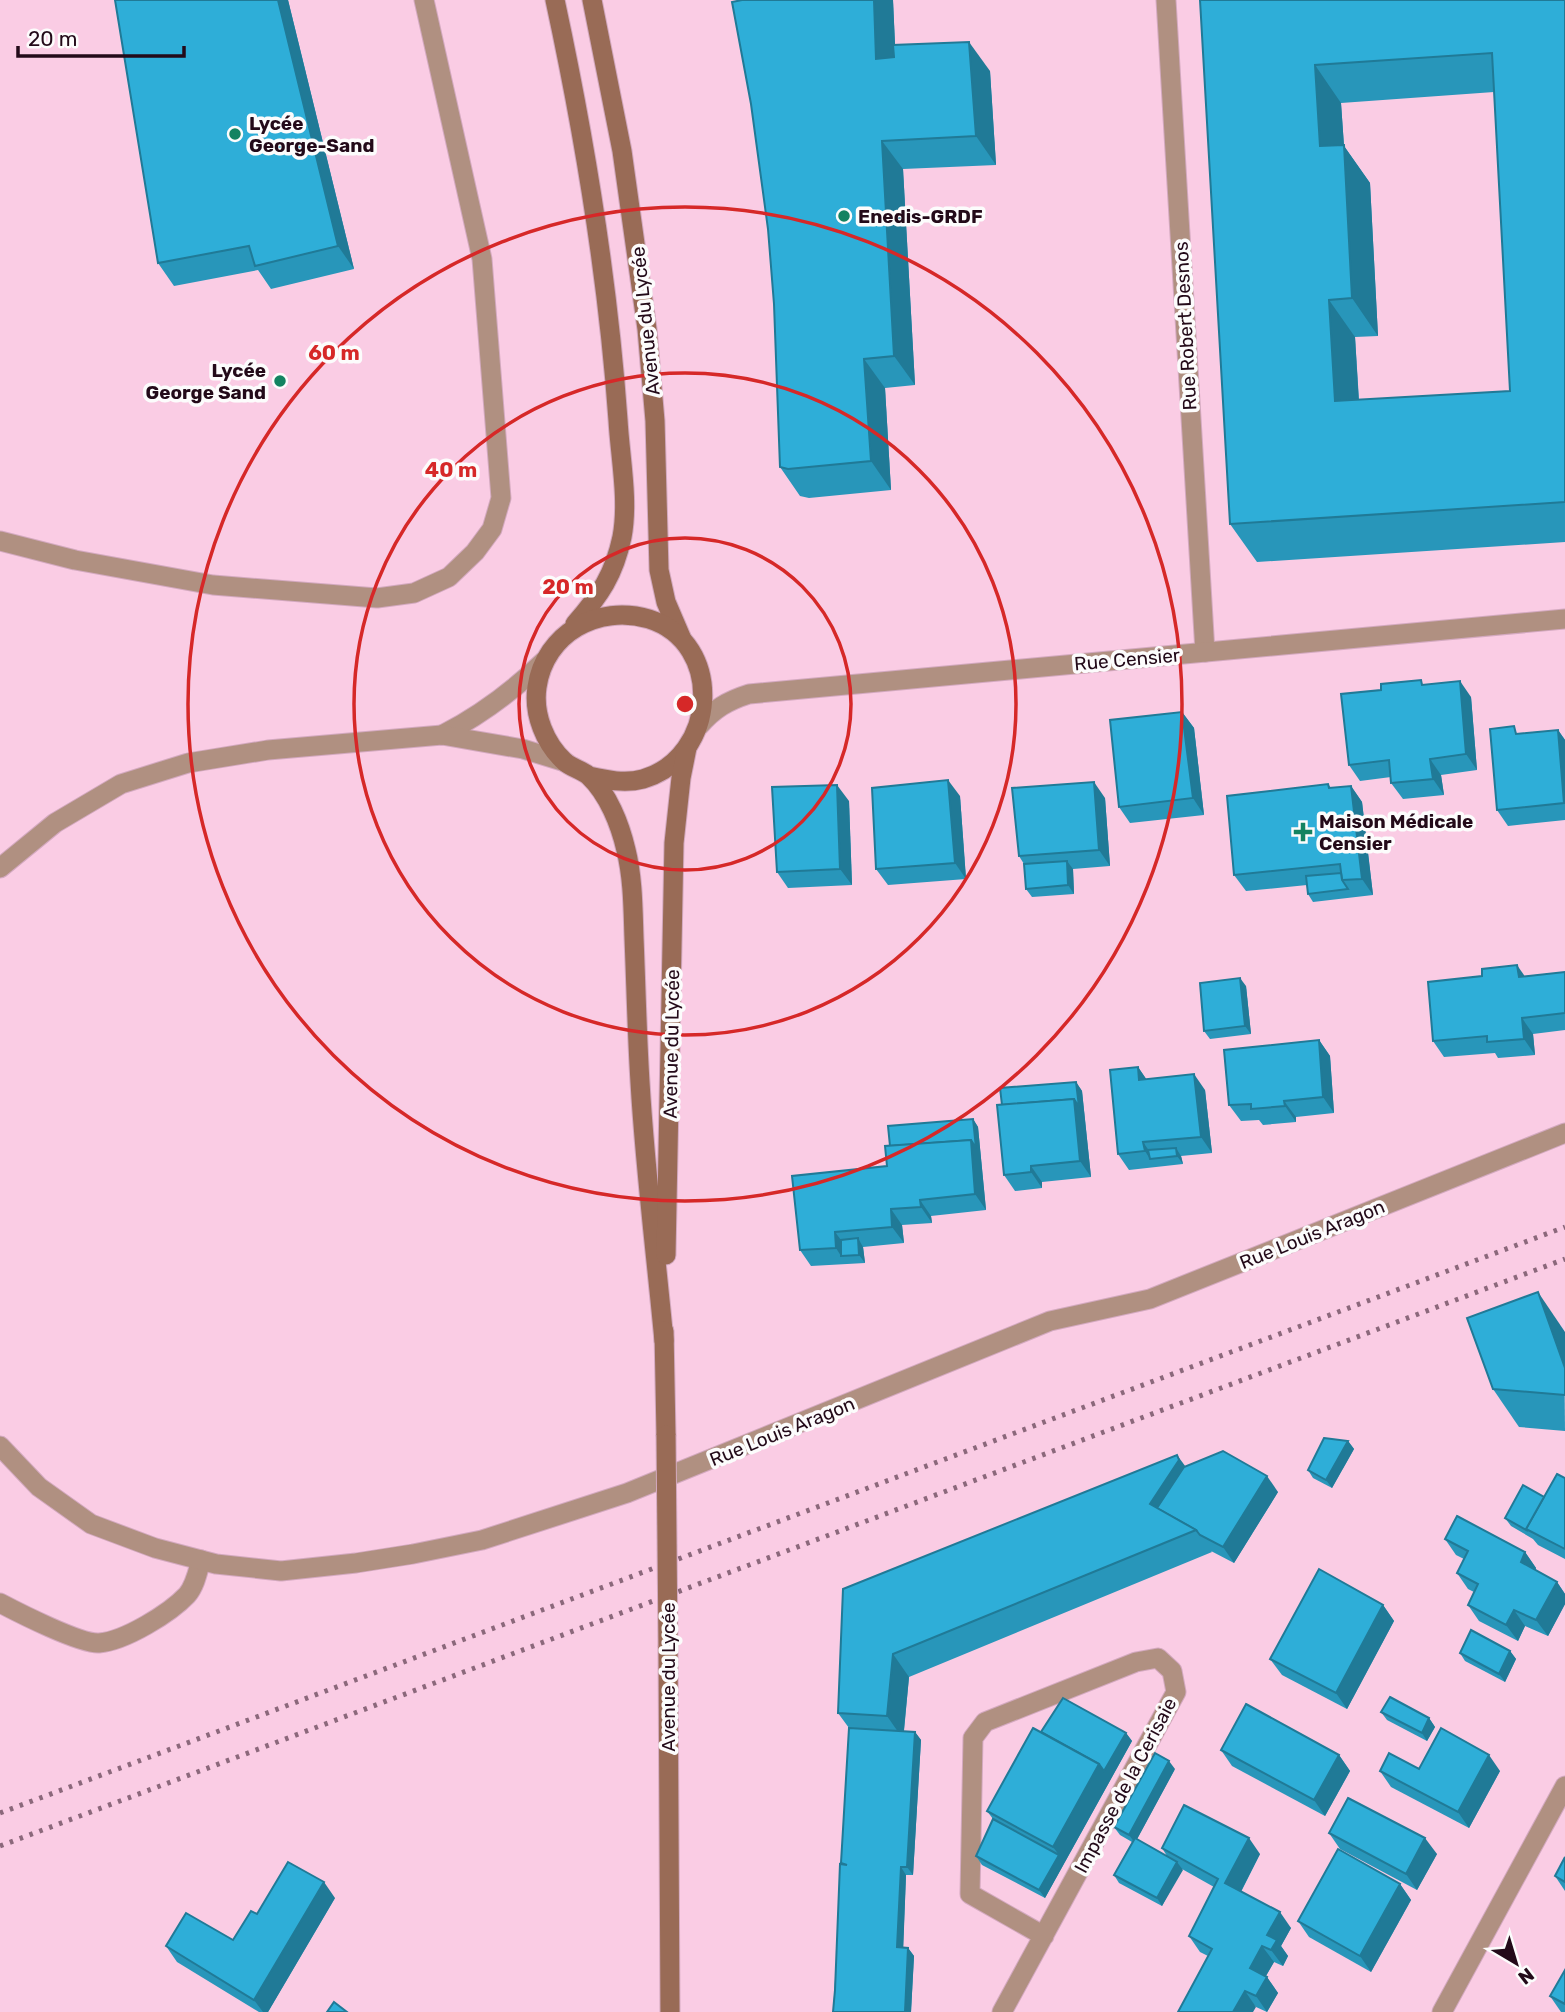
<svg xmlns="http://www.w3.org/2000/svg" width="1565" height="2012" font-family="Rubik,sans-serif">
<rect width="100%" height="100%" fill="#facce4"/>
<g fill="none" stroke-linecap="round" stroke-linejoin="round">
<defs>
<g id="service">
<path d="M0 541 75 560 213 585 377 598 414 593 449 577 475 552 492 529 501 498 482 259 424 0"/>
<path d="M0 1603C19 1613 80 1644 99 1643 125 1641 170 1613 187 1595 195 1586 198 1571 201 1560"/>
</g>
<g id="minor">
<path d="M1166 0 1205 652"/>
<path d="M1002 2012 1176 1692 1172 1671 1158 1658 1136 1662 985 1722 973 1738 970 1894 1044 1936"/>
<path d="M1442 2012 1565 1786"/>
</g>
<g id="tertiary">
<path d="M699 726C714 709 727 701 749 694L1565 619"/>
<path d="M442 735C481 715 513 691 544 661"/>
<path d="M0 868 55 823 121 784 188 763 268 750 442 735 523 749 565 762"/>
<path d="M0 1446 39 1487 91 1524 155 1548 216 1564 281 1571 356 1563 413 1554 482 1540 627 1493 1050 1321 1150 1299 1565 1133"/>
</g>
<g id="secondary">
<path d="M555 0C585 139 608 279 618 420 620 457 629 500 622 537 614 575 600 595 575 624"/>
<path d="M592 0 622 151 647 329 655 421 659 570 666 602 681 637"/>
<path d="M589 776C607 780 625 784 643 779 718 757 725 643 649 619 598 604 545 633 537 687 533 714 545 744 565 762 572 768 582 770 589 776 608 794 620 824 626 850 633 878 633 909 634 938 636 986 637 1034 640 1082 645 1169 656 1255 664 1341"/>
<path d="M666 1255 674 843 681 778 687 748"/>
<path d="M664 1331 666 1435"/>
<path d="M668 1647 670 2012"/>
</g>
</defs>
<use href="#service" stroke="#d3a9bf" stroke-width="21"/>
<use href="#minor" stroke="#d3a9bf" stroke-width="21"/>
<use href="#tertiary" stroke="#d3a9bf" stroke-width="21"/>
<use href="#secondary" stroke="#d3a9bf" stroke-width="21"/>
<use href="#service" stroke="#b09081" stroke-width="19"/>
<use href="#minor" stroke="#b09081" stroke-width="19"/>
<use href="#tertiary" stroke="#b09081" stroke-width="19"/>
<use href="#secondary" stroke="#996b56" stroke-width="19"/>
<g stroke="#8b687b" stroke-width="5" stroke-dasharray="3.5 7" stroke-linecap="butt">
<path d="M0 1813 1565 1227"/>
<path d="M0 1846 1565 1259"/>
</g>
<defs>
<path id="secondary-bridge" d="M666 1435 668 1647"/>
</defs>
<use href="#secondary-bridge" stroke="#d3a9bf" stroke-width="21" stroke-linecap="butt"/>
<use href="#secondary-bridge" stroke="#996b56" stroke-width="19"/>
</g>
<g fill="#2896ba" fill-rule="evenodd">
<path d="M288 0 354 269 271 289 258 270 174 286 158 263Z"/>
<path d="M893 0 895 45 990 71 996 165 903 169 915 385 885 388 891 490 809 498 800 496 780 467Z"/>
<path d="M1200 0H1565V542L1257 562 1230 524ZM1494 92 1510 391 1359 400 1355 337 1378 336 1370 183 1344 146 1341 103Z"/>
<path d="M1424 684 1471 697 1477 770 1441 775 1444 795 1403 799 1391 783V777L1360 781 1349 765Z"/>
<path d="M1182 712 1194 728 1204 815 1130 823 1119 807Z"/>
<path d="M1558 730 1565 740V820L1508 826 1497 810 1519 734Z"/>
<path d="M1328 784 1331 788 1351 786 1362 802 1373 895 1313 902 1308 894 1307 885 1246 891 1234 875Z"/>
<path d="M960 796 966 879 888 885 876 869Z"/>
<path d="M1105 798 1110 866 1073 869 1074 894 1032 897 1026 889 1024 864 1019 856Z"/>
<path d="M849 801 852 885 788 888 777 872Z"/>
<path d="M1565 972V1030L1533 1034 1535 1055 1498 1058 1495 1053 1444 1057 1433 1041 1525 976Z"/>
<path d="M1246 986 1251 1034 1210 1039 1204 1031Z"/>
<path d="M1319 1040 1330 1056 1334 1113 1296 1117V1122L1263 1125 1259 1120 1241 1121 1229 1105Z"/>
<path d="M1138 1067 1146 1079 1205 1090 1212 1153 1181 1156 1183 1164 1129 1170 1118 1154Z"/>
<path d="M1076 1082 1082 1091 1091 1177 1042 1182V1188L1015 1191 1004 1175 1002 1105Z"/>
<path d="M973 1119 978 1127 986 1210 931 1216 932 1223 902 1225 904 1243 863 1247 865 1263 811 1266 800 1250 887 1166 890 1146Z"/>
<path d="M1564 1330 1565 1431 1519 1427 1493 1389Z"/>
<path d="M1348 1441 1354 1449 1332 1488 1313 1478 1308 1470Z"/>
<path d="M1185 1466 1278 1492 1234 1563 1211 1551 1212 1552 909 1677 904 1731 915 1732 921 1740 913 1875H906L903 1948H908L914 1956 911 2012H833L842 1864 841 1863 849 1728 838 1713 843 1589Z"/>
<path d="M1565 1478V1559L1538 1545 1533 1539 1511 1526 1505 1518 1544 1497Z"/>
<path d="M1445 1539 1525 1552 1536 1568 1535 1570 1557 1582 1565 1594V1604L1548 1636 1525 1626 1518 1641 1479 1621 1468 1605 1474 1592 1468 1589 1457 1573 1464 1559 1456 1555Z"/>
<path d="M1383 1605 1394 1621 1347 1709 1282 1675 1270 1659Z"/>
<path d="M1510 1651 1516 1659 1505 1682 1465 1661 1460 1653Z"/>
<path d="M1381 1712 1429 1718 1435 1727 1427 1741 1387 1720Z"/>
<path d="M1041 1732 1126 1733 1132 1741 1045 1898 982 1865 976 1856 993 1819 987 1811Z"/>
<path d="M1221 1750 1339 1755 1350 1771 1325 1816 1232 1766Z"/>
<path d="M1175 1769 1137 1839 1167 1856 1162 1848 1260 1854 1241 1892 1291 1928 1281 1946 1288 1956 1283 1966 1274 1962 1266 1976 1278 1993 1267 2012 1256 2007 1208 1956 1200 1952 1189 1936 1214 1887 1182 1869 1162 1906 1119 1883 1114 1875 1132 1842 1120 1835 1114 1827Z"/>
<path d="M1419 1769 1500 1771 1469 1828 1391 1787 1380 1771Z"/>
<path d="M1329 1833 1437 1854 1417 1890 1340 1849Z"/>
<path d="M1565 1857V1891L1555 1876Z"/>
<path d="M1400 1884 1411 1900 1371 1972 1309 1937 1298 1921Z"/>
<path d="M335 1898 268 2012H259L177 1962 166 1946 233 1940 257 1914Z"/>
<path d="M1565 1970V2012H1561L1550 1996Z"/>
</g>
<g fill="#207a97">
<path d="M278 0H288L354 269 338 246Z"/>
<path d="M874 0H893L897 88 876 59Z"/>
<path d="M969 42 990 71 996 165 976 136Z"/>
<path d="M1315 65 1341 103 1344 146 1370 183 1378 336 1352 298 1320 146Z"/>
<path d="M882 141 903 169 915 385 894 356Z"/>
<path d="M1329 300 1355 337 1361 439 1335 401Z"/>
<path d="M864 359 885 388 891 490 871 461Z"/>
<path d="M1460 681 1471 697 1477 770 1466 754Z"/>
<path d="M1182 712 1194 728 1204 815 1193 798Z"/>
<path d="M1558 730 1565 740V804L1564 803Z"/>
<path d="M1430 759 1441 775 1444 795 1433 779Z"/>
<path d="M948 780 960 796 966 879 955 863Z"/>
<path d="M1094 782 1105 798 1110 866 1099 850Z"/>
<path d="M837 785 849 801 852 885 840 869Z"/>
<path d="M1351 786 1362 802 1373 895 1362 879Z"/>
<path d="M1067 861 1073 869 1074 894 1068 885Z"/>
<path d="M1517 965 1528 981 1519 977Z"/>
<path d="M1240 978 1246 986 1251 1034 1245 1026Z"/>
<path d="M1522 1018 1533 1034 1535 1055 1524 1039Z"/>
<path d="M1319 1040 1330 1056 1334 1113 1323 1097Z"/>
<path d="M1138 1067 1149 1083 1139 1080Z"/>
<path d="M1194 1074 1205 1090 1212 1153 1201 1137Z"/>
<path d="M1076 1082 1082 1091 1091 1177 1080 1161 1074 1099Z"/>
<path d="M1284 1101 1296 1117V1122L1285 1106Z"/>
<path d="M973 1119 978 1127 986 1210 975 1194 971 1140Z"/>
<path d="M1143 1142 1154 1158 1150 1159 1145 1151Z"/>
<path d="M1176 1148 1181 1156 1183 1164 1177 1156Z"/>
<path d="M1031 1166 1042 1182V1188L1031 1172Z"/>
<path d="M920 1200 931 1216 932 1223 921 1207Z"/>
<path d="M891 1209 902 1225 904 1243 892 1227Z"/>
<path d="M835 1232 847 1248 841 1256 836 1248Z"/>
<path d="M858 1238 863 1247 865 1263 859 1255Z"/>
<path d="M1538 1292 1565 1332V1368Z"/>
<path d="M1348 1441 1354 1449 1332 1488 1326 1480Z"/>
<path d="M1177 1455 1194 1478 1171 1520 1150 1504Z"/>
<path d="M1267 1476 1278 1492 1234 1563 1223 1547Z"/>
<path d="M1525 1552 1536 1568 1532 1578 1521 1562Z"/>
<path d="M1557 1582 1565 1594V1604L1548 1636 1536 1620Z"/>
<path d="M1383 1605 1394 1621 1347 1709 1336 1693Z"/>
<path d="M1514 1610 1525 1626 1518 1641 1506 1625Z"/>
<path d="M1510 1651 1516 1659 1505 1682 1499 1674Z"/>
<path d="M893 1654 909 1677 903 1739 887 1716Z"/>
<path d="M1429 1718 1435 1727 1427 1741 1422 1733Z"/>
<path d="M915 1732 921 1740 913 1875 907 1867Z"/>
<path d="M1126 1733 1132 1741 1045 1898 1039 1890 1059 1855 1053 1847 1099 1764Z"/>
<path d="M1339 1755 1350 1771 1325 1816 1314 1800Z"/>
<path d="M1489 1755 1500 1771 1469 1828 1458 1812Z"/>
<path d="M1169 1761 1175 1769 1135 1843 1129 1835Z"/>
<path d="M1249 1838 1260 1854 1237 1899 1225 1883Z"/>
<path d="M1425 1838 1437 1854 1417 1890 1406 1874Z"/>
<path d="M1177 1862 1183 1870 1162 1906 1157 1898Z"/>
<path d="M901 1867 906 1875 903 1955 897 1947Z"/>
<path d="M324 1882 335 1898 268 2012H263L254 2000Z"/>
<path d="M1400 1884 1411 1900 1371 1972 1360 1956Z"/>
<path d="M1280 1912 1291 1928 1281 1946 1288 1956 1283 1966 1271 1950 1267 1935Z"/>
<path d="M1262 1946 1274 1962 1261 1984 1250 1968Z"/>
<path d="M908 1948 914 1956 911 2012H905Z"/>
<path d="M1267 1977 1278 1993 1267 2012 1256 1996Z"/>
<path d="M1245 1991 1256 2007 1253 2012H1233Z"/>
</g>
<g fill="#2eaed8" stroke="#207a97" stroke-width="2" fill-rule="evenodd">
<path d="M115 0H278L338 246 255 266 249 246 158 263Z"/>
<path d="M742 0H874L876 59 894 57 893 45 969 42 976 136 882 141 894 356 864 359 871 461 788 469 780 467 774 304 768 229 751 104 732 2Z"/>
<path d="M1200 0H1565V502L1230 524ZM1492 53 1510 391 1335 401 1329 300 1352 298 1344 145 1320 146 1315 65Z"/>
<path d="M1421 680 1422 685 1460 681 1466 754 1430 759 1433 779 1391 783 1389 760 1349 765 1341 694 1381 690V684Z"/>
<path d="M1182 712 1193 798 1119 807 1110 720Z"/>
<path d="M1514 726 1516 734 1558 730 1564 803 1497 810 1490 729Z"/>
<path d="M948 780 955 863 876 869 872 788Z"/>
<path d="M1094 782 1099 850 1019 856 1012 788Z"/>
<path d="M1328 784 1329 788 1351 786 1362 879 1342 880 1340 864 1234 875 1227 796Z"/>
<path d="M837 785 840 869 777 872 772 787Z"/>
<path d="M1067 861 1068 885 1026 889 1024 864Z"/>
<path d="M1341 873 1342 880 1348 889 1308 894 1306 876Z"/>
<path d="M1517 965 1519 977 1565 972V1013L1522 1018 1524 1039 1487 1042V1036L1433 1041 1428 982 1482 976V969Z"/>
<path d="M1240 978 1245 1026 1204 1031 1200 983Z"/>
<path d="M1319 1040 1323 1097 1284 1101 1285 1106 1251 1109V1104L1229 1105 1224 1050Z"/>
<path d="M1138 1067 1139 1080 1194 1074 1201 1137 1143 1142 1145 1151 1118 1154 1110 1070Z"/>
<path d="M1076 1082 1079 1107 1074 1099 1002 1105 1000 1088Z"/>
<path d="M1074 1099 1080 1161 1031 1166V1172L1004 1175 997 1105Z"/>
<path d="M973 1119 976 1148 971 1140 890 1146 888 1126Z"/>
<path d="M971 1140 975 1194 920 1200 921 1207 891 1209 892 1227 835 1232 836 1248 800 1250 792 1176 887 1166 885 1146Z"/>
<path d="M1176 1148 1177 1156 1150 1159 1148 1150Z"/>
<path d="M858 1238 859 1255 841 1256V1240Z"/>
<path d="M1538 1292 1565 1368V1395L1493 1389 1467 1318Z"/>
<path d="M1324 1438 1348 1441 1326 1480 1308 1470Z"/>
<path d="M1223 1451 1267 1476 1223 1547 1200 1535 1196 1530 1157 1508 1184 1467Z"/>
<path d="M1177 1455 1179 1460 1150 1504 1196 1530 893 1654 887 1716 838 1713 843 1589Z"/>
<path d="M1557 1474 1565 1478V1549L1526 1529Z"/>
<path d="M1523 1485 1544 1497 1526 1529 1528 1531 1505 1518Z"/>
<path d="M1457 1516 1525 1552 1521 1562 1557 1582 1536 1620 1514 1610 1506 1625 1468 1605 1478 1584 1457 1573 1468 1551 1445 1539Z"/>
<path d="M1319 1569 1383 1605 1336 1693 1270 1659Z"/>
<path d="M1471 1630 1510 1651 1499 1674 1460 1653Z"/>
<path d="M1390 1697 1429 1718 1422 1733 1381 1712Z"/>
<path d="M1063 1698 1126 1733 1104 1771 1099 1764 1041 1732Z"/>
<path d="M1246 1704 1339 1755 1314 1800 1221 1750Z"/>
<path d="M849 1728 915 1732 907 1867H901L897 1947 908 1948 905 2012H833L835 1990 840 1864 847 1865 841 1863Z"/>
<path d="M1033 1728 1099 1764 1053 1847 987 1811Z"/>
<path d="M1441 1728 1489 1755 1458 1812 1380 1771 1389 1753 1419 1769Z"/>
<path d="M1155 1753 1169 1761 1129 1835 1114 1827Z"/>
<path d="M1348 1798 1425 1838 1406 1874 1329 1833Z"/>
<path d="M1184 1805 1249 1838 1225 1883 1280 1912 1267 1935 1277 1940 1271 1950 1262 1946 1250 1968 1267 1977 1256 1996 1245 1991 1233 2012H1178L1212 1949 1189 1936 1218 1879 1162 1848Z"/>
<path d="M993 1819 1059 1855 1039 1890 976 1856Z"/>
<path d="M1135 1838 1177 1862 1157 1898 1114 1875Z"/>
<path d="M1338 1849 1400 1884 1360 1956 1298 1921Z"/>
<path d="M1565 1857V1882L1555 1876Z"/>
<path d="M288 1862 324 1882 254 2000 166 1946 186 1913 233 1940 251 1911 257 1914Z"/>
<path d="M1565 1970V2004L1550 1996Z"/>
<path d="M334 2002 347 2012H327Z"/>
</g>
<g fill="none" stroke="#d62828" stroke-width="3.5">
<circle cx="685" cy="704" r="166"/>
<circle cx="685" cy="704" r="331"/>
<circle cx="685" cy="704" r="497"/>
</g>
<g fill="#148361" stroke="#fcfcfc" stroke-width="2.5">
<circle cx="235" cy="134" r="7"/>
<circle cx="844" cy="216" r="7"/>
<circle cx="280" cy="381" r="7"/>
<path d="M1299.5 821.5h7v7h7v7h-7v7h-7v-7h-7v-7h7z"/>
</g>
<g text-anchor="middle" stroke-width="7" stroke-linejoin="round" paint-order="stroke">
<g font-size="19" font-weight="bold" fill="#230a19" stroke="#fcfcfc" text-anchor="start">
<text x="249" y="130">Lycée<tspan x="249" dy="22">George-Sand</tspan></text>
<text x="858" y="223">Enedis-GRDF</text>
<text x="266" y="377" text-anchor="end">Lycée<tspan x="266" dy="22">George Sand</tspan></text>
<text x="1319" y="828">Maison Médicale<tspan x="1319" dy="22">Censier</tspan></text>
</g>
<g font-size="19" fill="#230a19" stroke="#fcfcfc">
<text transform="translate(645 321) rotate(-96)" y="7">Avenue du Lycée</text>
<text transform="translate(1185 326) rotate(-93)" y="7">Rue Robert Desnos</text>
<text transform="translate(1127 659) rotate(-5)" y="7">Rue Censier</text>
<text transform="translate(671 1044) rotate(-89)" y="7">Avenue du Lycée</text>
<text transform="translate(1312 1234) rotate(-22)" y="7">Rue Louis Aragon</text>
<text transform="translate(782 1431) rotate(-22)" y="7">Rue Louis Aragon</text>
<text transform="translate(668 1677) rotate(-90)" y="7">Avenue du Lycée</text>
<text transform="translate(1125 1785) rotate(-62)" y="7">Impasse de la Cerisaie</text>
</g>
</g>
<circle cx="685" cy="704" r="10" fill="#d62828" stroke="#fcfcfc" stroke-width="3.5"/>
<g font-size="21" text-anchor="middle" font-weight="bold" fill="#d62828" stroke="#fcfcfc" stroke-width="7" stroke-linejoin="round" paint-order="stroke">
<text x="334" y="360">60 m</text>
<text x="451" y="477">40 m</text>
<text x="568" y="594">20 m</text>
</g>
<g transform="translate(1516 1963) rotate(142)" stroke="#fcfcfc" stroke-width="5" paint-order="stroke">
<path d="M0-5L12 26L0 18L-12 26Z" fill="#230a19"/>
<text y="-10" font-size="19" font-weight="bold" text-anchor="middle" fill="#230a19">N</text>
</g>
<path d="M18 46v10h166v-10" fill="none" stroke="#230a19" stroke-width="3.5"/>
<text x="28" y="46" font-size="21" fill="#230a19" stroke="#fcfcfc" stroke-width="5" paint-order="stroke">20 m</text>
</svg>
